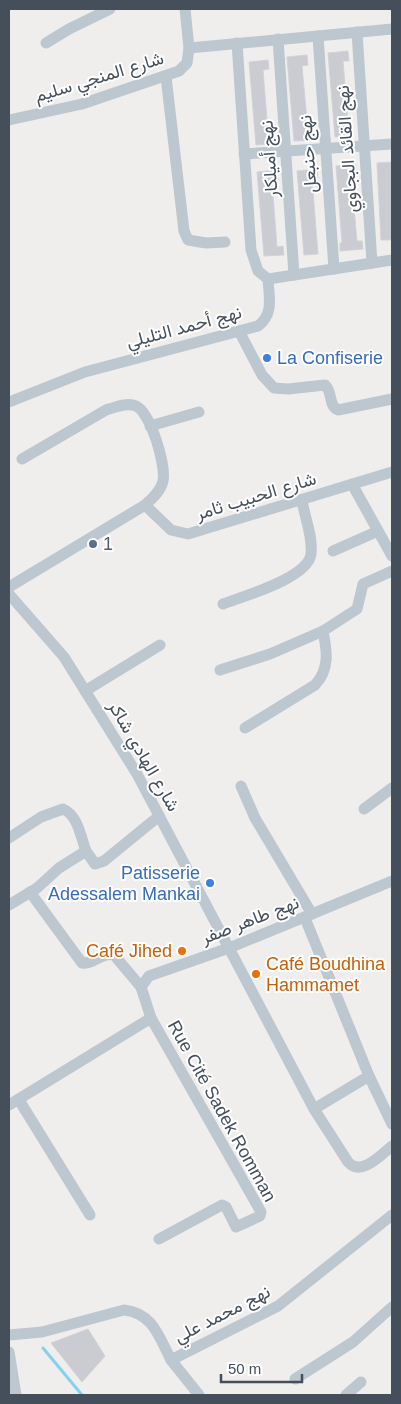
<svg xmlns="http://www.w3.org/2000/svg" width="401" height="1404" font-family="Helvetica,Vazirmatn,sans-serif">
<rect width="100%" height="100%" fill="#f0eded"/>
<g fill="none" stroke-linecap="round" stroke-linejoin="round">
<path stroke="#84d2ef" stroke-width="3" d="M43 1348 82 1395"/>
</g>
<g fill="#caccd2" stroke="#d1d3d9">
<path d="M348 51 349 61H343L349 136 335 137 328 53Z"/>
<path d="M307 55 308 65 302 66 308 132 313 131 314 140 294 141 287 57Z"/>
<path d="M268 60 269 69 263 70 269 144 256 145 249 62Z"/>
<path d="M392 162V240H381L377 163Z"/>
<path d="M356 165 357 175H351L357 241H362L363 249 340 251V243H342L336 166Z"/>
<path d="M317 169 318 179H312L318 254 304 255 297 171Z"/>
<path d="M277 170 278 180 272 181 277 247 283 246 284 255 264 256 257 172Z"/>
<path d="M88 1329 105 1356 82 1382 51 1343Z"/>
</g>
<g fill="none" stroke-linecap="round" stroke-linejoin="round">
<g stroke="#bdc7d0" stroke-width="11">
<path d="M357 32 372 263"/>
<path d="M318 36 334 269"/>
<path d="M278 39 294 275"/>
<path d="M46 43 69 29 110 9"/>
<path d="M237 43 251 250 258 271 268 279"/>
<path d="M189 48 392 29"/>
<path d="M166 77 184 231 188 240 206 243 225 242"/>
<path d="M9 120 82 104 179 71 187 63 189 48 185 9"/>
<path d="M244 154 392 144"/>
<path d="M268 279 392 260"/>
<path d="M239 331 262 375 274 388 288 389 325 385C333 392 328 406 338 410L392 399"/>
<path d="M9 402 85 372 258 326C274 314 269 297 268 279"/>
<path d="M150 426 199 412"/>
<path d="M22 459 106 410C115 407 127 402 136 406 151 413 166 465 163 481 161 491 152 499 145 505"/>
<path d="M352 484 392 556"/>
<path d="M333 551 378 531"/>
<path d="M9 587 145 505 171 530 188 534 392 472"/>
<path d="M9 594 64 657 137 774 314 1109 348 1162C361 1177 381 1155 392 1146"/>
<path d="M223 604C244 596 308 578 311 554 313 537 305 518 302 501"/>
<path d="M220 670 270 654 323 631"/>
<path d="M85 691 160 645"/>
<path d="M245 728 315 685C330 669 327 651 323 631L357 609 363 584 392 571"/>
<path d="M241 786 255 818 312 914"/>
<path d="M364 809 392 788"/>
<path d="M9 838 41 817 63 809C78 815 81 838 86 851"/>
<path d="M30 892 82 963C94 965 102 951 114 955L141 987"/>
<path d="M9 905 37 888 59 868 86 851 95 864 104 861 159 816"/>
<path d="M305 918 369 1076 392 1124"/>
<path d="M19 1100 90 1215"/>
<path d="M9 1105 151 1018"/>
<path d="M314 1109 369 1076"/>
<path d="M159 1239 222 1205 226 1207 236 1227 260 1216 261 1212 151 1018 141 987 149 976 229 948 392 881"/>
<path d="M9 1335 42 1332 124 1310C153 1313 159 1337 171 1360L278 1306 392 1215"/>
<path d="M9 1352 16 1395"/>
<path d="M171 1360 199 1395"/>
<path d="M295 1379 353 1342 392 1307"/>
<path d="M346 1395 361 1382"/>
</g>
</g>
<g fill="#3f7fe0" stroke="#fff" stroke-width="2">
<circle cx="267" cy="358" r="5"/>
<circle cx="210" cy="883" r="5"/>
</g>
<circle fill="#5c6f8a" stroke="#fff" stroke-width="2" cx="93" cy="544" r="5"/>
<g fill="#e8710a" stroke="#fff" stroke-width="2">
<circle cx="182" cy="951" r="5"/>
<circle cx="256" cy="974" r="5"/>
</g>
<g text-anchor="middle" stroke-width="4" stroke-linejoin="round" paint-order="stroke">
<g font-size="18" fill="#454f5b" stroke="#fff">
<text transform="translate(99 77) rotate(-17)" y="6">شارع المنجي سليم</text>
<text transform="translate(347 149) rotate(-94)" y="6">نهج القائد البجاوي</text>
<text transform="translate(308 154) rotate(-94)" y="6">نهج حنبعل</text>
<text transform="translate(269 159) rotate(-94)" y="6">نهج أميلكار</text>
<text transform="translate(184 327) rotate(-15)" y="6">نهج أحمد التليلي</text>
<text transform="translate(256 496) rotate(-17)" y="6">شارع الحبيب ثامر</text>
<text transform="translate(144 756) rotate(60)" y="6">شارع الهادي شاكر</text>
<text transform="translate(250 920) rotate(-21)" y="6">نهج طاهر صفر</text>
<text transform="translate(222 1111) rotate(61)" y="6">Rue Cité Sadek Romman</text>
<text transform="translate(222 1314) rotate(-27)" y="6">نهج محمد علي</text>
</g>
<g font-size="18" fill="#366cbe" stroke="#fff" text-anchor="start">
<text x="277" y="364">La Confiserie</text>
<text x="200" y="879" text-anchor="end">Patisserie<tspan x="200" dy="21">Adessalem Mankai</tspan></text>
</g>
<g font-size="18" fill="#4e5e75" stroke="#fff" text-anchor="start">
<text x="103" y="550">1</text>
</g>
<g font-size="18" fill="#c56008" stroke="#fff" text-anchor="end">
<text x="172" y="957">Café Jihed</text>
<text x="266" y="970" text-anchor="start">Café Boudhina<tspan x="266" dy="21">Hammamet</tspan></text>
</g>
</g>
<rect width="401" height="1404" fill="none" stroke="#454f5b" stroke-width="20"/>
<path d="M221 1374v8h81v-8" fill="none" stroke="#454f5b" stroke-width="2.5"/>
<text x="228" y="1374" font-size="15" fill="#454f5b" stroke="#ffffff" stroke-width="4" paint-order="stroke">50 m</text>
</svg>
